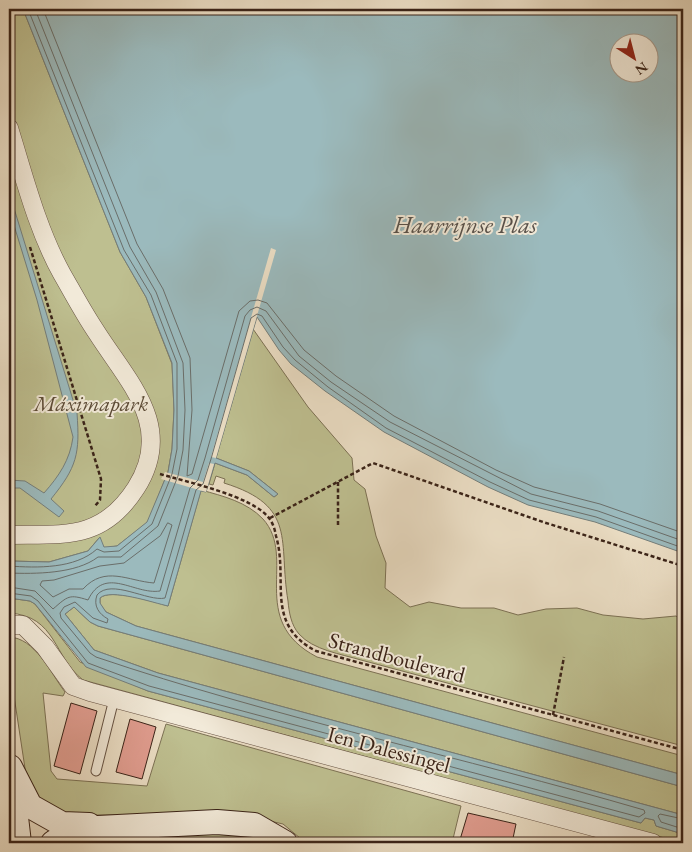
<svg xmlns="http://www.w3.org/2000/svg" width="692" height="852" font-family="'EB Garamond',serif">
<rect width="100%" height="100%" fill="#ebdec5"/>
<filter id="stains"><feTurbulence type="fractalNoise" baseFrequency=".004" numOctaves="4"/><feColorMatrix values="0 0 0 0 .2 0 0 0 0 .09 0 0 0 0 .02 0 0 0 .5 -.17"/></filter>
<radialGradient id="worn" r=".72"><stop offset=".6" stop-color="#630" stop-opacity="0"/><stop offset="1" stop-color="#630" stop-opacity=".3"/></radialGradient>
<g fill="#bebf90" stroke="#7c7154">
<path d="M9 9H23L120 252 146 297 172 364 174 410 172 449 168 472 148 522 117 546 104 548 99 538 88 551 49 562 9 561Z"/>
<path d="M253 329 308 407 352 458 354 480 365 489 376 536 386 563 385 588 410 607 429 602 461 608H494L518 615 546 609 577 608 603 615 643 619 676 616 683 620V746L361 660C341 654 313 650 299 634 291 625 289 612 288 601 278 541 298 506 224 483L225 479 216 476 213 485 209 484 215 463 247 475 274 497 278 494 249 471 216 458Z"/>
<path d="M201 490C223 496 247 502 263 519 298 558 246 620 317 657L683 756V775L136 626 106 612 100 604V598C110 588 155 602 168 606Z"/>
<path d="M9 598 30 601 35 604 80 662 148 691 641 823 645 818 654 820 656 826 683 834V843L83 680C53 657 57 616 9 613Z"/>
<path d="M74 607 90 622 98 626 683 787V815L158 673 94 650 65 614Z"/>
<path d="M9 637C35 638 50 672 65 692L63 696 43 693 51 771 57 779 147 786 166 724 461 806 452 843H306L283 824 244 815H57L28 788 9 663Z"/>
<path d="M194 834 232 835 267 843H73L78 840Z"/>
</g>
<g fill="#9bbabd" stroke="#747e7b" fill-rule="evenodd">
<path d="M23 9H683V553L595 522 528 505 488 487 384 432 325 391 291 364 279 350 257 317 216 458 249 471 278 494 274 497 247 475 215 463 206 492 201 491 168 606C154 603 110 588 100 598V603L106 612 136 626 683 775V787L98 626 90 622 74 607 65 614 94 650 158 673 683 815V834L656 826 654 820 645 818 641 823 148 691 86 667 35 604 30 601 9 598V561L49 562 88 551 100 537 104 547 117 546 147 522 168 472 172 449 174 410 172 363 146 297 120 252ZM620 42H650V72H620Z"/>
<path d="M9 192 77 413C80 454 77 467 51 499L64 511 59 517 20 488H9V480L25 481 44 493C59 476 70 460 73 437L37 300 9 209Z"/>
</g>
<g fill="#ebdec5">
<path d="M271 248 276 250 216 458 211 457Z"/>
<path d="M209 463 214 464 206 492 161 479 165 472 203 482Z"/>
</g>
<g fill="none" stroke-linecap="round" stroke-linejoin="round">
<g stroke="#6a6e6a" stroke-width="1">
<path d="M43 9 137 244 163 289 190 358 192 410 187 476 192 474 239 311 250 301 258 300 267 303 304 350 336 376 394 416 496 470 534 487 600 504 683 533"/>
<path d="M168 523 172 525 154 583C128 581 105 565 83 589H69L53 597 40 585 42 581 54 580 100 566 124 563 160 536Z"/>
<path d="M9 566C37 568 75 569 97 549L104 552 119 551 152 524 172 474 177 449V363L151 295 124 250 28 9"/>
<path d="M9 573C35 574 76 574 98 557H121L158 526 178 476 183 450 185 410 183 363 156 292 130 247 35 9"/>
<path d="M9 587 35 591 53 609C68 596 69 594 88 600 105 565 134 595 160 591L190 488 198 480 205 458 245 316 250 310 257 307 266 311 299 356 331 382 390 422 531 494 598 511 683 541"/>
<path d="M9 593 31 596 38 601 88 663 149 686 639 817 645 813 644 810C462 757 276 718 96 657L90 653 61 618 60 613 64 607 75 602 93 618 107 623 108 619C99 614 93 606 97 595 111 578 148 602 165 598L196 490 203 484 211 459 251 318 257 314 262 316 283 347 295 360 328 387 386 428 490 482 529 500 596 517 683 548"/>
<path d="M683 819 660 814 658 816 661 822 683 829"/>
</g>
</g>
<g fill="#e19d90" stroke="#3a2318">
<path d="M71 703 97 711 80 774 54 766Z"/>
<path d="M130 719 156 727 142 779 116 772Z"/>
<path d="M468 813 516 824 512 843H459Z"/>
</g>
<g fill="none" stroke-linecap="round" stroke-linejoin="round">
<defs>
<path id="lane" d="M96 771 114 699"/>
<g id="street">
<path d="M9 128C24 176 37 229 62 274 73 293 84 314 97 333 129 383 175 427 136 488 102 541 64 534 9 535"/>
<path d="M9 625H23L45 647 73 686 90 692 653 843"/>
</g>
<g id="secondary">
<path d="M10 767 30 806 62 824 89 825"/>
<path d="M12 783 19 843"/>
<path d="M53 843C62 835 86 834 98 828L217 822 254 825 285 843"/>
</g>
</defs>
<use href="#lane" stroke="#665243" stroke-width="11"/>
<use href="#street" stroke="#665243" stroke-width="19"/>
<use href="#secondary" stroke="#3a2318" stroke-width="26"/>
<g stroke="#3a2318" stroke-width="2.5" stroke-dasharray="4 2.5" stroke-linecap="butt">
<path d="M30 247 101 479 100 500 95 506"/>
<path d="M160 474C187 482 252 496 269 518 273 523 275 530 276 536 289 580 264 624 316 651L683 750"/>
<path d="M338 482V525"/>
<path d="M270 518 373 463 543 522 683 566"/>
<path d="M553 715 564 657"/>
</g>
<use href="#lane" stroke="#f2ead9" stroke-width="9"/>
<use href="#street" stroke="#f2ead9" stroke-width="18"/>
<use href="#secondary" stroke="#f2ead9" stroke-width="24"/>
</g>
<g text-anchor="middle" stroke-width="4" stroke-linejoin="round" paint-order="stroke">
<g font-size="22" font-style="italic" fill="#5b4a36" stroke="#f2ead9">
<text x="91" y="411">Máximapark</text>
</g>
<g font-size="22" fill="#3a2318" stroke="#f2ead9">
<text transform="translate(397 657) rotate(15)" y="8">Strandboulevard</text>
<text transform="translate(389 749) rotate(15)" y="8">Ien Dalessingel</text>
</g>
<g font-size="24" font-style="italic" fill="#57504a" stroke="#f2ead9">
<text x="465" y="233">Haarrijnse Plas</text>
</g>
</g>
<rect width="692" height="852" fill="none" stroke="#ebdec5" stroke-width="30"/>
<rect x="10" y="10" width="672" height="832" fill="none" stroke="#3a2318" stroke-width="2.5"/>
<rect x="15" y="15" width="662" height="822" fill="none" stroke="#3a2318"/>
<g transform="translate(634 58) rotate(144)"><circle r="24" fill="#f2ead9" stroke="#a89a8c"/>
<path d="M0-4L9 19L0 12L-9 19Z" fill="#8f2418"/>
<text y="-8" font-size="14" font-weight="bold" text-anchor="middle" fill="#3a2318">N</text>
</g>
<rect width="100%" height="100%" filter="url(#stains)"/>
<rect width="100%" height="100%" fill="url(#worn)"/>
</svg>
